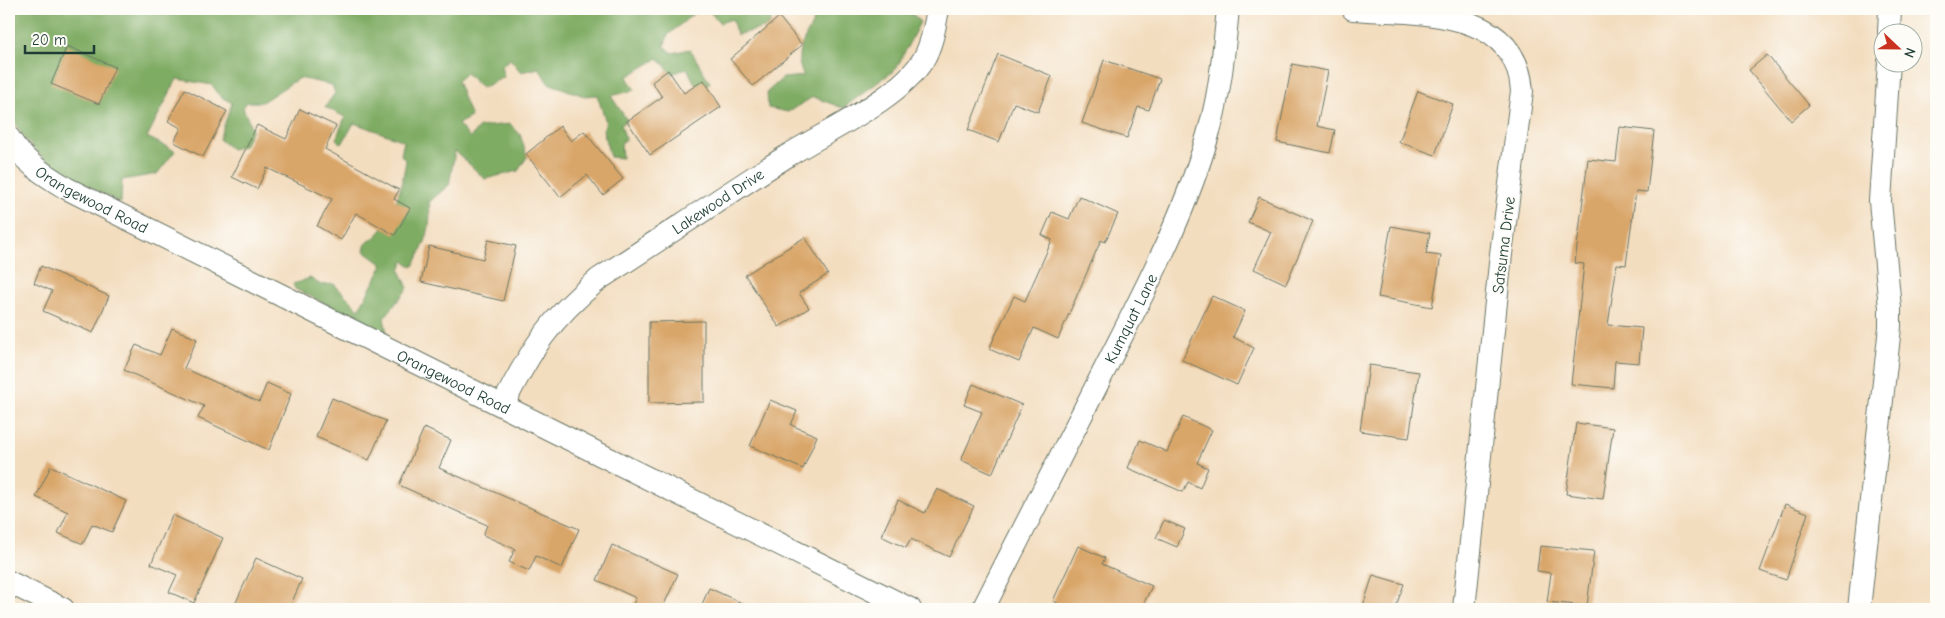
<svg xmlns="http://www.w3.org/2000/svg" width="1945" height="618" font-family="'Comic Neue',sans-serif">
<rect width="100%" height="100%" fill="#fdfcf7"/>
<filter id="ink" filterUnits="userSpaceOnUse"><feTurbulence type="fractalNoise" baseFrequency=".02" numOctaves="2"/><feDisplacementMap in="SourceGraphic" scale="10" xChannelSelector="R" yChannelSelector="G"/><feConvolveMatrix kernelMatrix="1 2 1 2 8 2 1 2 1" color-interpolation-filters="sRGB"/></filter>
<filter id="wash" filterUnits="userSpaceOnUse"><feTurbulence type="fractalNoise" baseFrequency=".0096" numOctaves="4" result="noise"/><feDisplacementMap in="SourceGraphic" scale="20" xChannelSelector="R" yChannelSelector="G"/><feGaussianBlur stdDeviation="1.12" result="paint"/><feColorMatrix in="noise" values="0 0 0 0 0 0 0 0 0 0 0 0 0 0 0 0 0 1.4 0 .05"/><feComposite in="paint" operator="in"/></filter>
<g filter="url(#wash)">
<rect width="100%" height="100%" fill="#f3ddbf"/>
<g fill="#7fac64" stroke="#4f744c">
<path d="M9 9H699L668 35 664 46 673 53 690 49 710 83 696 86 687 68 672 74 658 58 627 77 635 90 611 96 627 120 621 125 626 140 621 143 622 158 610 157 603 130 606 122 597 95 584 96 548 83 539 68 521 72 510 59 501 67 504 77 482 88 466 73 457 81 471 117 458 124 470 138 479 127 510 124 520 134 527 157 518 171 485 179 455 151 449 185 429 202C432 230 426 242 413 267L404 261 400 270 408 288 384 318 387 333 295 289 293 284 310 278 321 285 334 284 359 309 383 265 364 251 366 243C393 229 401 189 406 161L401 155 404 141 354 123 342 144 336 139 345 117 325 107 335 93 332 85 299 78 262 102H246L243 108 252 129 244 146 231 149 219 139 232 103 221 97 212 85 177 79 147 137 175 151 157 174 122 180 121 203C77 180 24 159 9 107Z"/>
<path d="M707 9H778L767 27 737 35 732 19 720 23Z"/>
<path d="M807 9H820L823 11 825 9H908L920 22 896 69 843 108 813 97 788 112 768 108 767 92 783 78 804 76C792 54 804 41 814 21Z"/>
</g>
<g id="blocks">
<g fill="#d9a669">
<path d="M779 17 802 45 753 86 730 59Z"/>
<path d="M67 46 115 67 99 104 51 84Z"/>
<path d="M998 54 1052 76 1038 112 1014 103 999 142 968 130Z"/>
<path d="M1767 55 1809 105 1791 121 1749 70Z"/>
<path d="M1104 60 1160 79 1149 110 1138 107 1127 138 1082 123Z"/>
<path d="M1292 64 1328 71 1317 126 1335 130 1330 153 1277 142Z"/>
<path d="M668 70 684 93 704 80 721 107 650 155 627 121 662 97 652 82Z"/>
<path d="M185 89 227 111 203 157 174 142 181 128 168 121Z"/>
<path d="M1418 91 1453 104 1435 155 1399 142Z"/>
<path d="M300 109 336 126 325 149 399 190 394 199 410 208 395 235 356 213 341 240 317 226 332 199 267 168 257 189 232 177 257 125 286 139Z"/>
<path d="M560 126 571 141 584 131 623 179 603 195 587 175 560 197 526 154Z"/>
<path d="M1620 127 1654 131 1647 192 1636 191 1626 265 1617 264 1608 325 1642 328 1639 363 1615 361 1613 388 1571 384 1584 264 1575 263 1588 159 1616 162Z"/>
<path d="M1079 196 1118 214 1105 242 1101 240 1058 339 1034 328 1019 362 989 349 1014 296 1025 301 1052 240 1042 235 1052 212 1069 219Z"/>
<path d="M1259 197 1313 221 1286 284 1254 269 1271 232 1248 222Z"/>
<path d="M1391 226 1430 233 1426 254 1441 256 1432 307 1378 297Z"/>
<path d="M805 237 828 274 799 293 809 308 779 327 745 275Z"/>
<path d="M488 240 516 246 503 301 421 282 429 246 483 259Z"/>
<path d="M41 266 109 296 93 333 43 311 52 291 34 283Z"/>
<path d="M1212 296 1245 311 1233 337 1254 348 1237 385 1182 360Z"/>
<path d="M704 321V402L649 403V322Z"/>
<path d="M172 328 197 339 184 368 259 402 267 383 291 394 269 450 198 418 204 406 124 370 136 345 160 355Z"/>
<path d="M1369 365 1419 372 1409 438 1360 431Z"/>
<path d="M973 384 1022 405 992 474 961 460 982 412 964 405Z"/>
<path d="M332 398 386 421 369 460 316 437Z"/>
<path d="M770 400 797 411 791 425 817 436 803 469 750 446Z"/>
<path d="M1183 417 1212 430 1197 463 1208 468 1200 488 1188 482 1183 492 1128 468 1140 440 1167 452Z"/>
<path d="M1576 423 1613 428 1603 499 1566 494Z"/>
<path d="M424 428 451 440 439 468 579 529 562 568 536 556 529 571 509 562 515 549 483 535 487 525 399 485Z"/>
<path d="M51 466 126 501 112 532 92 524 83 544 58 533 68 512 36 497Z"/>
<path d="M937 489 974 506 949 557 911 539 906 548 881 536 898 500 925 513Z"/>
<path d="M1785 504 1808 513 1786 580 1760 571Z"/>
<path d="M172 515 223 538 194 603 169 592 177 575 151 564Z"/>
<path d="M1164 520 1185 529 1177 547 1156 538Z"/>
<path d="M612 545 678 574 662 609H631L636 598 597 580Z"/>
<path d="M1078 546 1105 558 1102 564 1152 586 1141 609H1071L1053 601Z"/>
<path d="M1540 546 1594 551 1587 606 1547 602 1551 573 1537 571Z"/>
<path d="M256 558 302 579 289 609H233Z"/>
<path d="M1373 575 1404 584 1395 609H1362Z"/>
<path d="M709 588 755 609H700Z"/>
</g>
</g>
</g>
<g filter="url(#ink)">
<use href="#blocks" fill-opacity="0" stroke="#697565" stroke-width="1"/>
<g fill="none" stroke-linecap="round" stroke-linejoin="round">
<defs>
<g id="street">
<path d="M1353 9C1416 14 1516 6 1522 91L1501 254 1464 609"/>
<path d="M1889 32 1890 9"/>
<path id="s1" d="M9 138C23 161 43 174 66 188L910 609"/>
<path id="s2" d="M503 405C531 349 550 319 599 279 661 239 722 197 784 158 824 132 898 100 923 60 932 45 935 25 938 9"/>
<path d="M9 582 63 609"/>
<path id="s3" d="M983 609C1025 527 1066 445 1108 363 1147 286 1188 209 1211 124 1221 86 1224 48 1228 9"/>
<path d="M1859 609 1890 327V308L1880 201 1889 62"/>
</g>
</defs>
<use href="#street" stroke="#697565" stroke-width="24"/>
<use href="#street" stroke="#fff" stroke-width="22"/>
</g>
</g>
<g text-anchor="middle" stroke-width="4" stroke-linejoin="round" paint-order="stroke">
<g font-size="16" fill="#1f3d34" stroke="#fdfcf7">
<text dy="6" stroke="none"><textPath href="#s1" startOffset="105">Orangewood Road</textPath></text>
<text dy="6" stroke="none"><textPath href="#s2" startOffset="302">Lakewood Drive</textPath></text>
<text transform="translate(1503 245) rotate(-83)" y="6">Satsuma Drive</text>
<text dy="6" stroke="none"><textPath href="#s3" startOffset="326">Kumquat Lane</textPath></text>
<text dy="6" stroke="none"><textPath href="#s1" startOffset="510">Orangewood Road</textPath></text>
</g>
</g>
<rect width="1945" height="618" fill="none" stroke="#fdfcf7" stroke-width="30"/>
<g transform="translate(1898 48) rotate(112)"><circle r="24" fill="#fdfcf7" stroke="#a4b0a9"/>
<path d="M0-4L9 19L0 12L-9 19Z" fill="#c8321e"/>
<text y="-8" font-size="14" font-weight="bold" text-anchor="middle" fill="#1f3d34">N</text>
</g>
<path d="M25 45v8h69v-8" fill="none" stroke="#1f3d34" stroke-width="2.5"/>
<text x="32" y="45" font-size="15" fill="#1f3d34" stroke="#fdfcf7" stroke-width="4" paint-order="stroke">20 m</text>
</svg>
